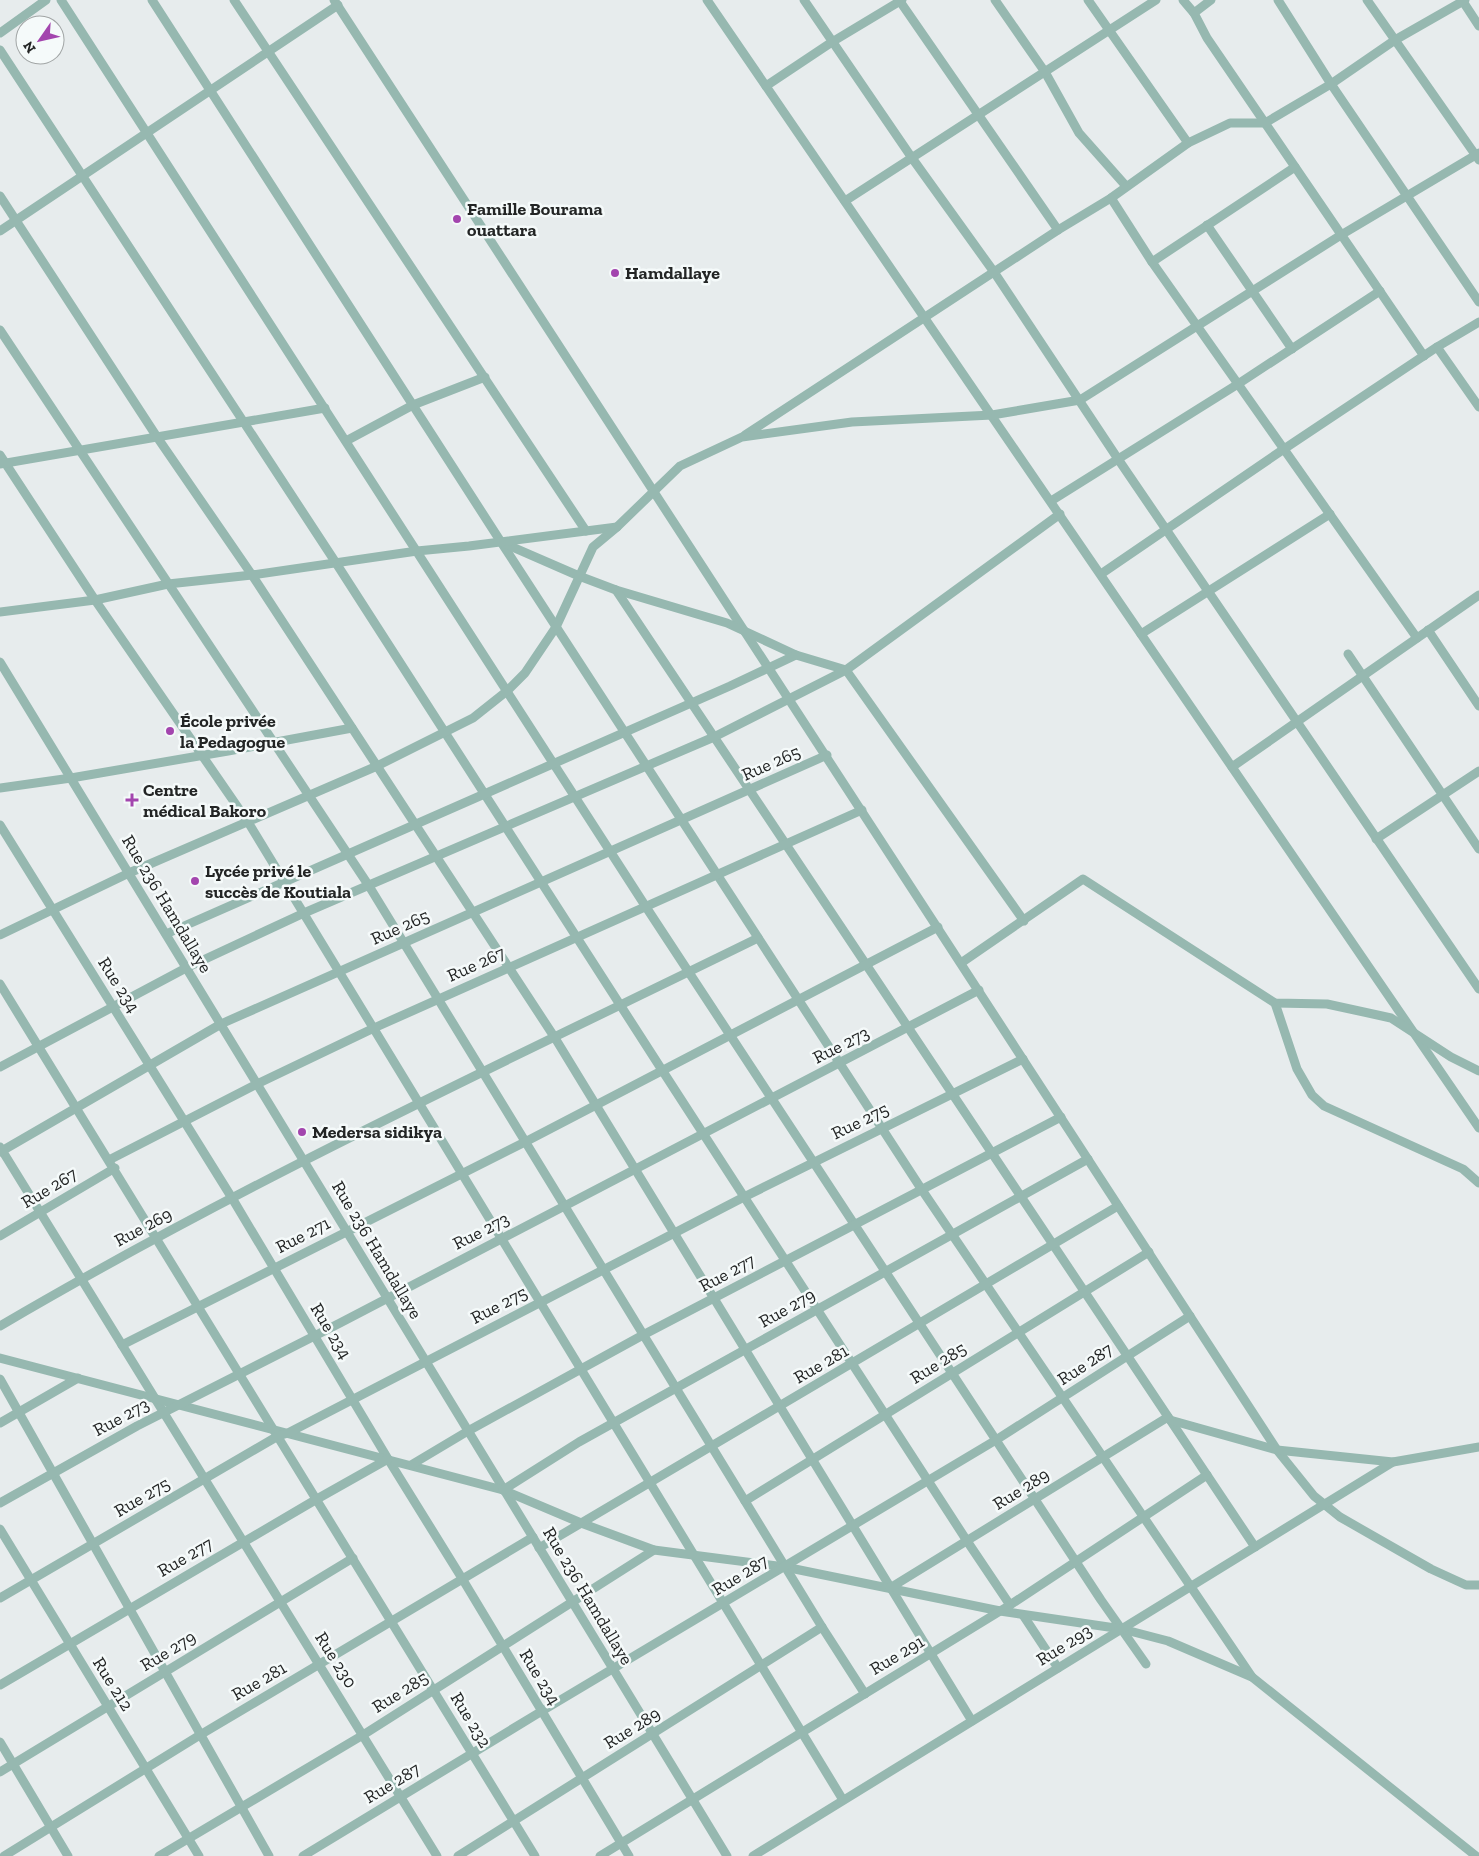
<svg xmlns="http://www.w3.org/2000/svg" width="1479" height="1856" font-family="'Zilla Slab',serif">
<rect width="100%" height="100%" fill="#e7eced"/>
<g fill="none" stroke-linecap="round" stroke-linejoin="round">
<g stroke="#96b8b0" stroke-width="9">
<path d="M61 0 646 907 1101 1600 1146 1664"/>
<path d="M152 0 501 542 922 1190 1252 1677"/>
<path d="M234 0 586 531"/>
<path d="M334 0 1277 1450 1314 1496 1340 1517 1431 1569 1466 1585H1479"/>
<path d="M707 0 1479 1128"/>
<path d="M804 0 912 158 994 272 1118 459 1479 989"/>
<path d="M899 0 1058 230"/>
<path d="M995 0 1045 72 1079 133 1126 186"/>
<path d="M1088 0 1188 143"/>
<path d="M1183 0 1194 13 1207 38 1424 356"/>
<path d="M1278 0 1331 84 1479 302"/>
<path d="M1367 0 1479 160"/>
<path d="M1462 0 1479 26"/>
<path d="M1194 13 1211 0"/>
<path d="M0 33 46 0"/>
<path d="M0 50 336 563 662 1070 967 1541 1010 1605"/>
<path d="M766 86 832 42 902 0"/>
<path d="M0 196 157 437 252 575 555 1038 972 1721"/>
<path d="M1111 198 1152 262 1417 638"/>
<path d="M845 201 1156 0"/>
<path d="M1207 225 1292 349"/>
<path d="M0 231 338 5"/>
<path d="M1152 262 1295 167"/>
<path d="M0 330 369 886 822 1627 865 1694"/>
<path d="M1437 347 1479 322"/>
<path d="M745 435 1058 230 1111 198 1188 143 1230 123H1265L1331 84 1395 40 1465 0"/>
<path d="M346 441 413 405 485 377"/>
<path d="M0 455 95 600 248 822 843 1800"/>
<path d="M0 464 325 408"/>
<path d="M1051 501 1238 384 1380 291"/>
<path d="M501 542 579 576 616 590 727 623 796 655 846 670 1024 921"/>
<path d="M1101 574 1284 449 1437 347 1479 407"/>
<path d="M616 590 1255 1547"/>
<path d="M0 612 95 600 168 584 252 575 417 551 469 546 617 527"/>
<path d="M1428 630 1479 706"/>
<path d="M1141 634 1330 514"/>
<path d="M1348 654 1479 849"/>
<path d="M0 662 727 1856"/>
<path d="M1232 767 1479 595"/>
<path d="M0 788 71 778 228 751 352 728"/>
<path d="M0 825 232 1198 388 1459 463 1580 629 1856"/>
<path d="M1376 839 1479 771"/>
<path d="M166 934 730 686 796 655"/>
<path d="M0 935 129 873 377 766 473 718 507 691 525 673 556 627 593 547 617 527 680 466 742 437 852 422 992 415 1080 400 1341 235 1479 153"/>
<path d="M961 963 1083 879 1275 1003 1327 1004 1391 1018 1451 1057 1479 1071"/>
<path d="M0 984 535 1856"/>
<path d="M1275 1003 1297 1069 1312 1095 1324 1106 1463 1169 1479 1183"/>
<path d="M0 1067 186 968 304 913 714 737 846 670 1060 514"/>
<path d="M0 1147 437 1856"/>
<path d="M0 1152 221 1024 827 755"/>
<path d="M109 1160 257 1084 374 1028 862 810"/>
<path d="M0 1236 115 1168"/>
<path d="M0 1326C245 1182 503 1063 758 938"/>
<path d="M122 1345 525 1142 938 927"/>
<path d="M0 1358 503 1490 581 1523 654 1550 785 1567 1000 1611 1122 1629 1168 1641 1252 1677 1476 1856"/>
<path d="M0 1379 269 1856"/>
<path d="M1170 1420 1277 1450 1393 1462 1479 1447"/>
<path d="M0 1423 78 1378"/>
<path d="M411 1465 468 1431 643 1335 1061 1117"/>
<path d="M503 1490 579 1442 1088 1159"/>
<path d="M745 1501 1149 1252"/>
<path d="M0 1503 137 1426 340 1323 979 990"/>
<path d="M0 1529 199 1856"/>
<path d="M539 1548 1118 1206"/>
<path d="M890 1588 1168 1417"/>
<path d="M0 1598 278 1436 288 1433 744 1197 1023 1059"/>
<path d="M1023 1615 1058 1668"/>
<path d="M0 1685 317 1499 388 1459"/>
<path d="M0 1742 68 1856"/>
<path d="M0 1772 353 1558"/>
<path d="M4 1856 200 1735 533 1537"/>
<path d="M159 1856 363 1735 654 1550"/>
<path d="M303 1856 542 1711 996 1440 1190 1316"/>
<path d="M458 1856 822 1627"/>
<path d="M600 1856 1010 1605 1207 1475"/>
<path d="M753 1856 1393 1462"/>
</g>
</g>
<g fill="#a345ae" stroke="#f5fafa" stroke-width="2">
<circle cx="457" cy="219" r="5"/>
<circle cx="615" cy="273" r="5"/>
<circle cx="170" cy="731" r="5"/>
<path d="M129.5 792.5h5v5h5v5h-5v5h-5v-5h-5v-5h5z"/>
<circle cx="195" cy="881" r="5"/>
<circle cx="302" cy="1132" r="5"/>
</g>
<g text-anchor="middle" stroke-width="5" stroke-linejoin="round" paint-order="stroke">
<g font-size="18" font-weight="bold" fill="#232525" stroke="#f5fafa" text-anchor="start">
<text x="467" y="215">Famille Bourama<tspan x="467" dy="21">ouattara</tspan></text>
<text x="625" y="279">Hamdallaye</text>
<text x="180" y="727">École privée<tspan x="180" dy="21">la Pedagogue</tspan></text>
<text x="143" y="796">Centre<tspan x="143" dy="21">médical Bakoro</tspan></text>
<text x="205" y="877">Lycée privé le<tspan x="205" dy="21">succès de Koutiala</tspan></text>
<text x="312" y="1138">Medersa sidikya</text>
</g>
<g font-size="18" fill="#232525" stroke="#f5fafa">
<text transform="translate(771 763) rotate(-24)" y="6">Rue 265</text>
<text transform="translate(167 904) rotate(59)" y="6">Rue 236 Hamdallaye</text>
<text transform="translate(400 927) rotate(-24)" y="6">Rue 265</text>
<text transform="translate(476 964) rotate(-24)" y="6">Rue 267</text>
<text transform="translate(119 985) rotate(58)" y="6">Rue 234</text>
<text transform="translate(841 1045) rotate(-27)" y="6">Rue 273</text>
<text transform="translate(860 1121) rotate(-26)" y="6">Rue 275</text>
<text transform="translate(49 1188) rotate(-31)" y="6">Rue 267</text>
<text transform="translate(143 1227) rotate(-28)" y="6">Rue 269</text>
<text transform="translate(481 1231) rotate(-27)" y="6">Rue 273</text>
<text transform="translate(303 1235) rotate(-27)" y="6">Rue 271</text>
<text transform="translate(377 1250) rotate(59)" y="6">Rue 236 Hamdallaye</text>
<text transform="translate(727 1273) rotate(-28)" y="6">Rue 277</text>
<text transform="translate(499 1305) rotate(-27)" y="6">Rue 275</text>
<text transform="translate(787 1308) rotate(-29)" y="6">Rue 279</text>
<text transform="translate(331 1331) rotate(59)" y="6">Rue 234</text>
<text transform="translate(938 1363) rotate(-32)" y="6">Rue 285</text>
<text transform="translate(821 1364) rotate(-30)" y="6">Rue 281</text>
<text transform="translate(1085 1364) rotate(-33)" y="6">Rue 287</text>
<text transform="translate(121 1417) rotate(-28)" y="6">Rue 273</text>
<text transform="translate(1021 1489) rotate(-32)" y="6">Rue 289</text>
<text transform="translate(142 1497) rotate(-30)" y="6">Rue 275</text>
<text transform="translate(185 1557) rotate(-30)" y="6">Rue 277</text>
<text transform="translate(740 1575) rotate(-31)" y="6">Rue 287</text>
<text transform="translate(588 1596) rotate(59)" y="6">Rue 236 Hamdallaye</text>
<text transform="translate(1064 1645) rotate(-32)" y="6">Rue 293</text>
<text transform="translate(168 1651) rotate(-31)" y="6">Rue 279</text>
<text transform="translate(897 1655) rotate(-31)" y="6">Rue 291</text>
<text transform="translate(336 1660) rotate(58)" y="6">Rue 230</text>
<text transform="translate(540 1677) rotate(59)" y="6">Rue 234</text>
<text transform="translate(259 1681) rotate(-30)" y="6">Rue 281</text>
<text transform="translate(113 1684) rotate(58)" y="6">Rue 212</text>
<text transform="translate(400 1692) rotate(-32)" y="6">Rue 285</text>
<text transform="translate(471 1720) rotate(59)" y="6">Rue 232</text>
<text transform="translate(632 1728) rotate(-32)" y="6">Rue 289</text>
<text transform="translate(392 1783) rotate(-31)" y="6">Rue 287</text>
</g>
</g>
<g transform="translate(40 40) rotate(236)"><circle r="24" fill="#f5fafa" stroke="#a1a5a5"/>
<path d="M0-4L9 19L0 12L-9 19Z" fill="#a345ae"/>
<text y="-8" font-size="14" font-weight="bold" text-anchor="middle" fill="#232525">N</text>
</g>
</svg>
